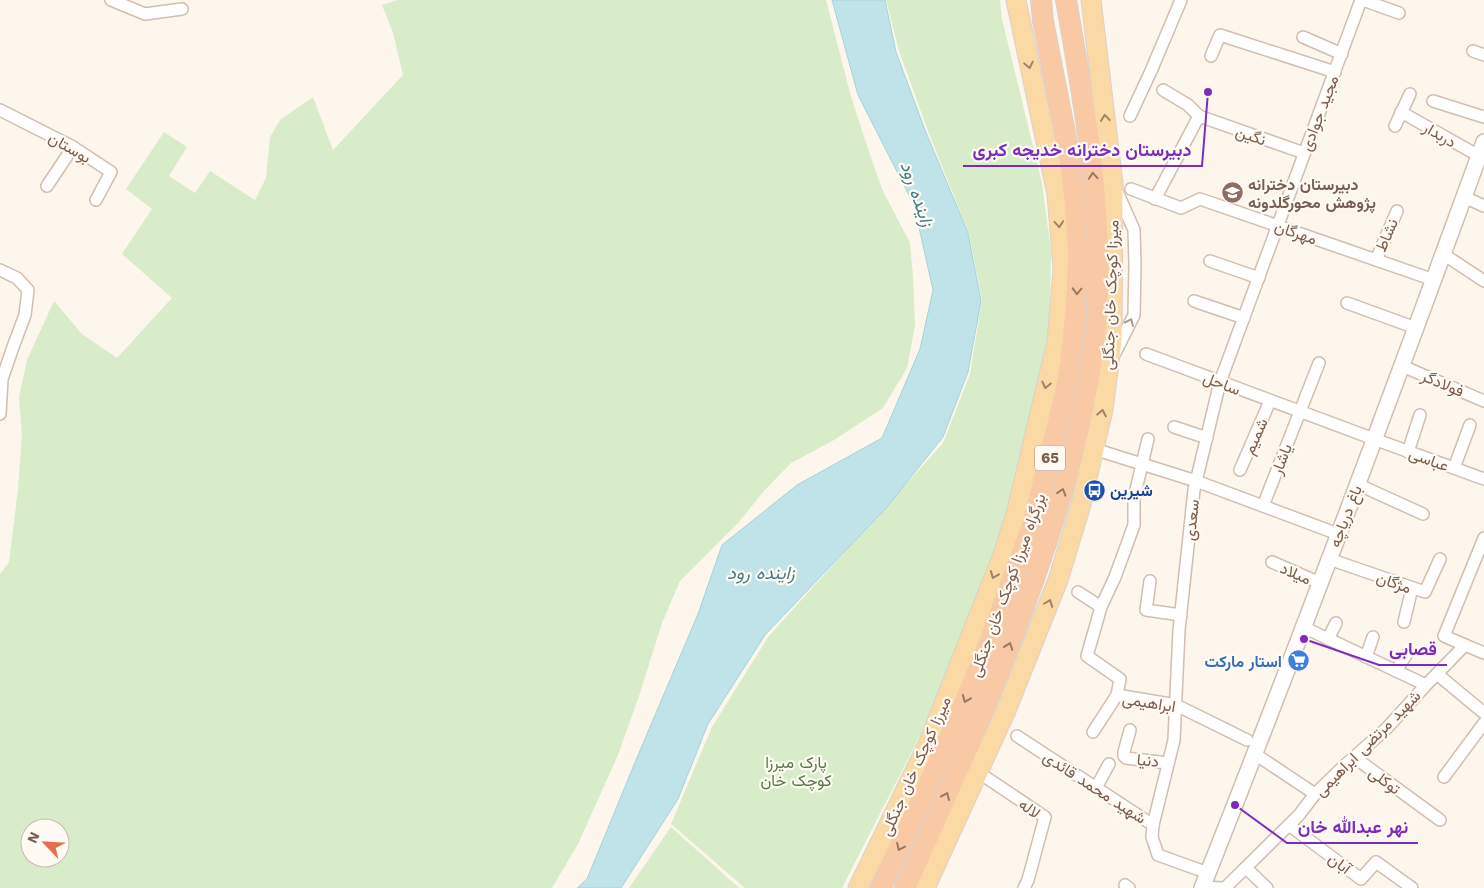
<svg xmlns="http://www.w3.org/2000/svg" width="1484" height="888" font-family="'Work Sans',Vazirmatn,sans-serif">
<rect width="100%" height="100%" fill="#fdf6ec"/>
<g fill="#d8ecc9" fill-rule="evenodd">
<path d="M397 0H826L850 93 864 137 882 189 910 243 913 276 915 326 907 368 883 408 834 440 791 463 763 492 739 522 680 581 662 623 639 696 618 755 578 844 552 888H0V574L9 562 18 489 22 435 19 397 27 360 54 301 82 334 117 358 172 298 122 254 152 209 126 189 164 132 187 147 169 176 195 193 210 171 255 200 266 178 270 137 280 120 313 97 333 150 403 75 393 33 382 5ZM30 828H60V858H30Z"/>
<path d="M886 0H1000L1002 19 1042 183 1051 252 1050 316 1044 369 1011 508 927 722 842 888H745L671 824 712 727 768 637 943 443 970 374 982 300 969 234 928 131 899 51Z"/>
<path d="M671 827 739 888H629Z"/>
</g>
<path fill="#bfe3e8" stroke="#a5d3da" d="M832 0H885L896 52 925 130 968 233 981 301 968 372 943 437 887 507 765 635 708 724 678 799 621 888H577L587 879 636 760 698 614 722 545 797 485 882 438 920 349 933 290 914 205 858 95Z"/>
<g fill="none" stroke-linecap="round" stroke-linejoin="round">
<defs>
<g id="minor">
<path d="M111 0 145 14 182 9"/>
<path d="M1363 0 1399 13"/>
<path d="M1303 37 1342 54"/>
<path d="M1473 51 1484 55"/>
<path d="M1211 56 1220 35 1335 72"/>
<path d="M1163 90 1188 105 1199 116 1304 153"/>
<path d="M1433 101 1484 117"/>
<path d="M0 110 73 147 111 172 96 200"/>
<path d="M1401 112 1479 156"/>
<path d="M1130 116 1151 71 1181 0"/>
<path d="M1395 126 1410 94"/>
<path d="M47 186 73 147"/>
<path d="M1131 189 1181 208 1200 199 1434 280"/>
<path d="M1464 197 1484 206"/>
<path d="M1155 199 1199 116"/>
<path d="M1443 254 1484 281"/>
<path d="M1376 260 1397 211"/>
<path d="M1210 261 1259 278"/>
<path d="M0 270 17 278 28 290 25 315 13 347 2 379 0 414"/>
<path d="M1194 301 1244 318"/>
<path d="M1347 303 1416 328"/>
<path d="M1115 353 1134 315 1135 265 1134 230 1116 189"/>
<path d="M1146 354 1374 439 1484 479"/>
<path d="M1402 366 1484 401"/>
<path d="M1174 427 1207 438"/>
<path d="M1094 449 1196 481 1338 534"/>
<path d="M1408 452 1420 415"/>
<path d="M1454 468 1470 425"/>
<path d="M1240 470 1270 401"/>
<path d="M1357 484 1423 514"/>
<path d="M1263 506 1319 363"/>
<path d="M1329 559 1425 592 1440 559"/>
<path d="M1272 562 1320 583"/>
<path d="M1150 581 1146 610 1181 615"/>
<path d="M1078 592 1101 607"/>
<path d="M1404 622 1412 588"/>
<path d="M1303 627 1426 685"/>
<path d="M1328 639 1336 623"/>
<path d="M1465 645 1444 636 1484 538"/>
<path d="M1366 657 1373 637"/>
<path d="M1396 671 1406 655"/>
<path d="M1437 674 1484 713"/>
<path d="M1117 695 1120 679 1087 656 1101 607 1115 577 1134 525V498L1148 439"/>
<path d="M1130 730 1124 752V756L1126 758 1168 763"/>
<path d="M1093 732 1117 695 1176 705 1247 740"/>
<path d="M1017 736 1153 825 1152 837 1158 855 1208 873"/>
<path d="M1255 754 1315 794"/>
<path d="M1354 757 1440 820"/>
<path d="M978 772 1045 817 1028 880 1024 888"/>
<path d="M1444 777 1484 723"/>
<path d="M1096 788 1109 764"/>
<path d="M1153 825 1174 740 1179 630 1194 490 1220 382 1361 0"/>
<path d="M1289 825 1361 879 1376 862 1412 888"/>
<path d="M1246 868 1267 888"/>
<path d="M1125 885 1129 888"/>
<path d="M1202 887 1223 888"/>
<path d="M1225 888 1299 815 1315 794 1344 766 1386 729 1426 685 1465 645 1484 653"/>
</g>
<path id="tertiary" d="M1202 888C1300 641 1393 392 1484 142"/>
<g id="primary">
<path d="M858 888 928 744 1004 552 1017 510 1057 342 1063 269 1057 194 1016 0"/>
<path d="M925 888 1005 713 1058 580 1080 508 1103 410 1112 340 1113 184 1091 0"/>
</g>
<g id="trunk">
<path d="M881 888 952 732 986 651 1032 525 1062 408 1070 364 1076 308 1078 256 1075 203 1068 148 1043 21 1041 0"/>
<path d="M905 888C961 764 1017 640 1057 509 1076 444 1093 377 1097 309 1103 205 1084 102 1066 0"/>
</g>
</defs>
<use href="#minor" stroke="#d1beb0" stroke-width="14"/>
<use href="#tertiary" stroke="#d1beb0" stroke-width="18"/>
<use href="#primary" stroke="#dad1cd" stroke-width="21"/>
<use href="#trunk" stroke="#dad1cd" stroke-width="22"/>
<use href="#minor" stroke="#fff" stroke-width="11"/>
<use href="#tertiary" stroke="#fff" stroke-width="15"/>
<use href="#primary" stroke="#fbd9a5" stroke-width="19"/>
<use href="#trunk" stroke="#f9c8a4" stroke-width="20"/>
</g>
<defs><path id="oneway-chevron" d="M-2-3.5L2.5 0L-2 3.5" fill="none" stroke-width="1.6" stroke-linecap="round" stroke-linejoin="round" transform="scale(1.25)"/></defs>
<g stroke="#a18267">
<use href="#oneway-chevron" transform="translate(1029 65) rotate(78)"/>
<use href="#oneway-chevron" transform="translate(1105 118) rotate(-97)"/>
<use href="#oneway-chevron" transform="translate(1059 224) rotate(86)"/>
<use href="#oneway-chevron" transform="translate(1046 385) rotate(103)"/>
<use href="#oneway-chevron" transform="translate(1102 413) rotate(-79)"/>
<use href="#oneway-chevron" transform="translate(994 575) rotate(112)"/>
<use href="#oneway-chevron" transform="translate(1049 603) rotate(-69)"/>
</g>
<g stroke="#9a7763">
<use href="#oneway-chevron" transform="translate(1093 176) rotate(-94)"/>
<use href="#oneway-chevron" transform="translate(1077 291) rotate(92)"/>
<use href="#oneway-chevron" transform="translate(1062 492) rotate(-73)"/>
<use href="#oneway-chevron" transform="translate(1009 646) rotate(-70)"/>
<use href="#oneway-chevron" transform="translate(966 699) rotate(112)"/>
<use href="#oneway-chevron" transform="translate(946 796) rotate(-66)"/>
<use href="#oneway-chevron" transform="translate(900 847) rotate(115)"/>
</g>
<use stroke="#af9d94" href="#oneway-chevron" transform="translate(1130 322) rotate(-66)"/>
<defs>
<symbol id="school-disc" viewBox="-11 -11 22 22"><circle r="9.5" fill="#8d6e63" stroke="#fffaf3"/><path d="M0-5L7-2L0 1L-7-2ZM-4 1L0 2.5L4 1V4Q0 6-4 4Z" fill="#fff"/></symbol>
<symbol id="bus-disc" viewBox="-11 -11 22 22"><circle r="9.5" fill="#1a4fb4" stroke="#fffaf3"/><path d="M-5-6H5V4H4V6H2V4H-2V6H-4V4H-5ZM-3.5-4V0h7V-4ZM-3.5 1.2v1.5H-2V1.2ZM2 1.2v1.5H3.5V1.2Z" fill="#fff"/></symbol>
<symbol id="supermarket-disc" viewBox="-11 -11 22 22"><circle r="9.5" fill="#3f7fe0" stroke="#fffaf3"/><path d="M-6-5.5h2.5l.6 2H6L4.5 2H-2.5L-4.4-4H-6ZM-1.5 3.2a1.3 1.3 0 1 0 .1 0ZM3 3.2a1.3 1.3 0 1 0 .1 0Z" fill="#fff"/></symbol>
</defs>
<g fill-rule="evenodd">
<use href="#school-disc" x="1220" y="180" width="25" height="25"/>
<use href="#bus-disc" x="1082" y="478" width="25" height="25"/>
<use href="#supermarket-disc" x="1286" y="648" width="25" height="25"/>
</g>
<g text-anchor="middle" stroke-width="4.5" stroke-linejoin="round" paint-order="stroke">
<rect fill="#fffaf3" stroke="#a28b7f" stroke-width="1" x="1035" y="445.5" width="30" height="25" rx="4"/>
<g font-size="15" font-weight="bold" fill="#7a5c4d">
<text x="1050" y="463">65</text>
</g>
<g font-size="16" fill="#7a5c4d" stroke="#fffaf3">
<text transform="translate(1319 113) rotate(-69)" y="6">مجید جوادی</text>
<text transform="translate(1440 134) rotate(30)" y="6">دربدار</text>
<text transform="translate(1251 135) rotate(19)" y="6">نگین</text>
<text transform="translate(70 147) rotate(30)" y="6">بوستان</text>
<text transform="translate(1296 232) rotate(19)" y="6">مهرگان</text>
<text transform="translate(1386 235) rotate(-67)" y="6">نشاط</text>
<text transform="translate(1110 295) rotate(-88)" y="6">میرزا کوچک خان جنگلی</text>
<text transform="translate(1222 383) rotate(21)" y="6">ساحل</text>
<text transform="translate(1443 383) rotate(23)" y="6">فولادگر</text>
<text transform="translate(1255 436) rotate(-66)" y="6">شمیم</text>
<text transform="translate(1281 459) rotate(-69)" y="6">یاشار</text>
<text transform="translate(1429 459) rotate(20)" y="6">عباسی</text>
<text transform="translate(1345 516) rotate(-69)" y="6">باغ دریاچه</text>
<text transform="translate(1191 520) rotate(-84)" y="6">سعدی</text>
<text transform="translate(1296 573) rotate(24)" y="6">میلاد</text>
<text transform="translate(1394 582) rotate(19)" y="6">مژگان</text>
<text transform="translate(1007 585) rotate(-70)" y="6">بزرگراه میرزا کوچک خان جنگلی</text>
<text transform="translate(1149 702) rotate(9)" y="6">ابراهیمی</text>
<text transform="translate(1367 743) rotate(-45)" y="6">شهید مرتضی ابراهیمی</text>
<text transform="translate(1148 760) rotate(6)" y="6">دنیا</text>
<text transform="translate(915 766) rotate(-66)" y="6">میرزا کوچک خان جنگلی</text>
<text transform="translate(1385 780) rotate(36)" y="6">توکلی</text>
<text transform="translate(1095 787) rotate(33)" y="6">شهید محمد قائدی</text>
<text transform="translate(1030 808) rotate(36)" y="6">لاله</text>
<text transform="translate(1340 863) rotate(37)" y="6">آبان</text>
</g>
<g font-size="16" font-weight="bold" fill="#785e54" stroke="#fffaf3" text-anchor="start">
<text x="1248" y="190">دبیرستان دخترانه<tspan x="1248" dy="18">پژوهش محورگلدونه</tspan></text>
</g>
<g font-size="16" font-weight="bold" fill="#164399" stroke="#fffaf3" text-anchor="start">
<text x="1110" y="496">شیرین</text>
</g>
<g font-size="16" font-weight="bold" fill="#366cbe" stroke="#fffaf3" text-anchor="end">
<text x="1282" y="667">استار مارکت</text>
</g>
<g font-size="16" fill="#537a41" stroke="#fffaf3">
<text x="796" y="768">پارک میرزا<tspan x="796" dy="18">کوچک خان</tspan></text>
</g>
<g font-size="18" font-style="italic" fill="#437c86" stroke="#fffaf3">
<text transform="translate(917 194) rotate(71)" y="6">زاینده رود</text>
<text x="761" y="579">زاینده رود</text>
</g>
</g>
<path fill="none" stroke="#7b2cbf" stroke-width="2" d="M1208 92L1202 166H963M1304 639L1379 665H1447M1235 805L1287 843H1418"/>
<g fill="#7b2cbf" stroke="#fffaf3" stroke-width="2">
<circle cx="1208" cy="92" r="5"/>
<circle cx="1304" cy="639" r="5"/>
<circle cx="1235" cy="805" r="5"/>
</g>
<g font-size="18" text-anchor="middle" font-weight="bold" fill="#7b2cbf" stroke="#fffaf3" stroke-width="4.5" stroke-linejoin="round" paint-order="stroke">
<text x="1082" y="156">دبیرستان دخترانه خدیجه کبری</text>
<text x="1413" y="655">قصابی</text>
<text x="1353" y="833">نهر عبدالله خان</text>
</g>
<g transform="translate(45 843) rotate(295)"><circle r="24" fill="#fffaf3" stroke="#cabbb1"/>
<path d="M0-4L9 19L0 12L-9 19Z" fill="#e76f51"/>
<text y="-8" font-size="14" font-weight="bold" text-anchor="middle" fill="#7a5c4d">N</text>
</g>
</svg>
